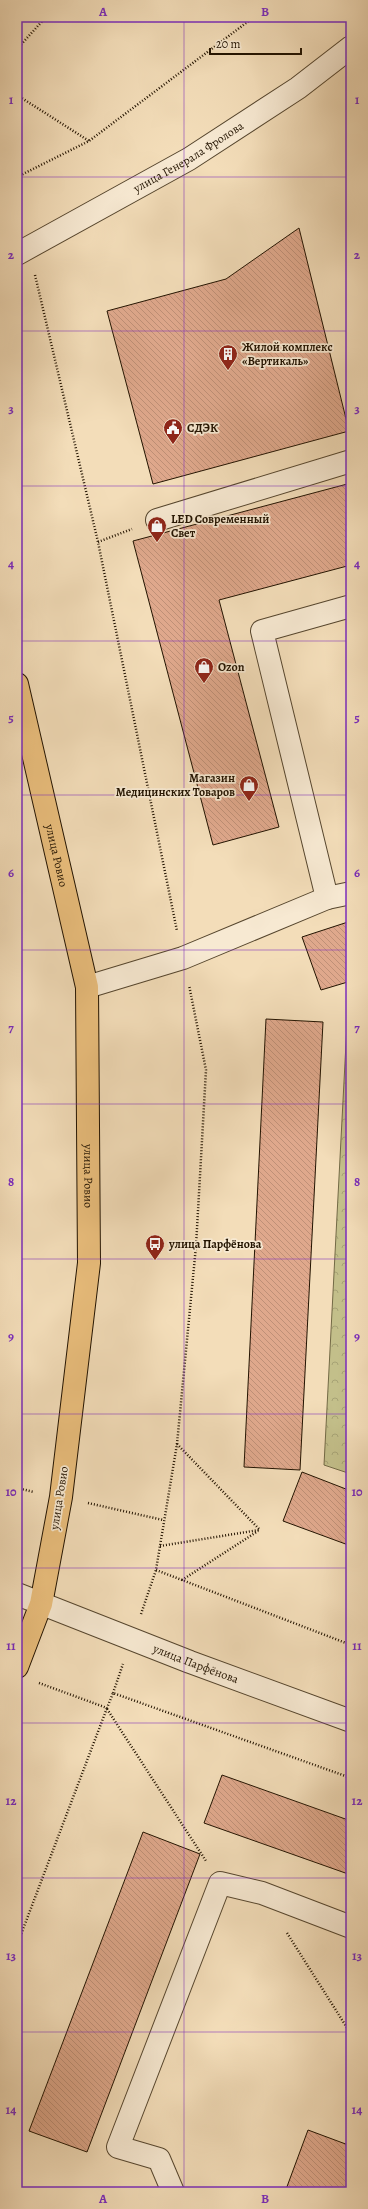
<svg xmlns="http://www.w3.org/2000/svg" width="368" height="2209" font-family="Alegreya,serif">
<defs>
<pattern id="park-crowns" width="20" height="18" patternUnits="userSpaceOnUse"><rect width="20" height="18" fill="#c3bf8a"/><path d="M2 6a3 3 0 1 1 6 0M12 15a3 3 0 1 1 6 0" fill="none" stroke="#a7a375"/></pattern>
<pattern id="building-back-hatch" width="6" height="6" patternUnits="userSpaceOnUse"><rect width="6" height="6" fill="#dfa88c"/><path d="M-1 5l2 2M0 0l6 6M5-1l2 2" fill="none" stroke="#bf9077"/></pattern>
</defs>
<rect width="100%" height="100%" fill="#f3ddb9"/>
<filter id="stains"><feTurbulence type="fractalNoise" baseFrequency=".005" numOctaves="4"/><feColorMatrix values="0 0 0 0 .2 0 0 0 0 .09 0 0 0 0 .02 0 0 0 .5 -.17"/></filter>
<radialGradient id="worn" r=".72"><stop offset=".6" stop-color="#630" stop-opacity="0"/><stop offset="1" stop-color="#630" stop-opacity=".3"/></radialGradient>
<path fill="url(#park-crowns)" stroke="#726945" d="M351 1023V1474L324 1465 347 1024Z"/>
<g fill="url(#building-back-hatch)" stroke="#221300">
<path d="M299 228 349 431 153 484 107 311 226 279Z"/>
<path d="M351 483V565L219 600 279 827 213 845 133 541Z"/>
<path d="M351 921V981L321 990 302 937Z"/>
<path d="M266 1019 323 1022 300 1470 244 1467Z"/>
<path d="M302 1472 351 1491V1546L283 1521Z"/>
<path d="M222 1775 351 1821V1875L204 1823Z"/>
<path d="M143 1832 200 1854 87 2152 29 2131Z"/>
<path d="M308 2130 351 2146V2179L346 2192H285Z"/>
</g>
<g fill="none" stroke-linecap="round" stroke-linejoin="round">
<defs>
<g id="minor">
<path id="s1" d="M17 254 189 159 298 88 351 47"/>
<path d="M157 520 351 461"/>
<path d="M327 898 262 631 351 606"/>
<path d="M87 987 183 958 327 898 351 893"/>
<path id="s2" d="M17 1594 190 1662 351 1721"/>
<path d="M173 2192 159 2159 118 2147 220 1883 262 1893 351 1927"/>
</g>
<g id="major">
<path id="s3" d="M17 684 87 987 89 1263 61 1497 41 1604 17 1667"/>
</g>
</defs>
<use href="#minor" stroke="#56462e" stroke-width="24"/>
<use href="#major" stroke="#221300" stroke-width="24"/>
<g stroke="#221300" stroke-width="2.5" stroke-dasharray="1 2" stroke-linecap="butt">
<path d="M17 49 46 17"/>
<path d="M17 95 89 141"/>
<path d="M17 177 89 141 254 17"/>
<path d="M17 213 20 222"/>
<path d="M35 275 98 542 177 931"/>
<path d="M98 542 132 529"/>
<path d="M177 1444 260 1530"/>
<path d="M17 1488 34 1492"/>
<path d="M88 1503 163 1520"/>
<path d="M160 1546 259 1530"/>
<path d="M156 1570 351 1645"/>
<path d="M182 1580 258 1531"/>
<path d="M141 1614 156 1570 177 1444 196 1246 206 1070 189 985"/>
<path d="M39 1683 107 1708 113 1693 351 1778"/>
<path d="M113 1693 123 1664"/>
<path d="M107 1709 206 1861"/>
<path d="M287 1933 351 2034"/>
<path d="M17 1945 107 1708"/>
</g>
<use href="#minor" stroke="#f7e9d2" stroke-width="22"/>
<use href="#major" stroke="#eabe7c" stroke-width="22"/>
</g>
<path fill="none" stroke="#7b2cbf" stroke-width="1" stroke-opacity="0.55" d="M184 17V2192M17 177H351M17 331H351M17 486H351M17 641H351M17 795H351M17 950H351M17 1104H351M17 1259H351M17 1414H351M17 1568H351M17 1723H351M17 1878H351M17 2032H351"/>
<defs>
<symbol id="building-pin" viewBox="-11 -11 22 30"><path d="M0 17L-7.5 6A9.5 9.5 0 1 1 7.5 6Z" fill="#8f2418" stroke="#f7e9d2"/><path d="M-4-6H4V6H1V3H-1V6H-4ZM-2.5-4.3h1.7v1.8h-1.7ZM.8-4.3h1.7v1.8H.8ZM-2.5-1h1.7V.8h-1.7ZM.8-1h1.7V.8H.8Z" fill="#fff"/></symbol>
<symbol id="civic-pin" viewBox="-11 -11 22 30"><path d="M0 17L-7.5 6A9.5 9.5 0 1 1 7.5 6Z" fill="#8f2418" stroke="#f7e9d2"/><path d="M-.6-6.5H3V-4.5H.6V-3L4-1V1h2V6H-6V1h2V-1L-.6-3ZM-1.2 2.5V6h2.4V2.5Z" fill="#fff"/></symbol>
<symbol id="shop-pin" viewBox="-11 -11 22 30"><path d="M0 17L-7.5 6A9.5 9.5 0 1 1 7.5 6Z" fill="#8f2418" stroke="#f7e9d2"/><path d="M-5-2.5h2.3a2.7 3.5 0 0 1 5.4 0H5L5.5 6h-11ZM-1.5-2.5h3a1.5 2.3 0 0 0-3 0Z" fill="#fff"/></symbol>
<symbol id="bus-pin" viewBox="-11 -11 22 30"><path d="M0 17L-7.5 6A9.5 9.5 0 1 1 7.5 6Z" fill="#8f2418" stroke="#f7e9d2"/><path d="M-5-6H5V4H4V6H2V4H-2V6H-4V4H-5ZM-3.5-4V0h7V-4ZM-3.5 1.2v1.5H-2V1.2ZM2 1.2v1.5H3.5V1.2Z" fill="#fff"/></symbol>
</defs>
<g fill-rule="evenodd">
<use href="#building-pin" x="217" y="343" width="22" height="30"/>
<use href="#civic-pin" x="162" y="417" width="22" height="30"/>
<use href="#shop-pin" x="146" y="515" width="22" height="30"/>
<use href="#shop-pin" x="193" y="656" width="22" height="30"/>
<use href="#shop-pin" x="238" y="774" width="22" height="30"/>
<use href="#bus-pin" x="144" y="1233" width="22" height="30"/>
</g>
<g text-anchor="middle" stroke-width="3.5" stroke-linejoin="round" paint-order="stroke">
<g font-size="12" fill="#221300" stroke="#f7e9d2">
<text dy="4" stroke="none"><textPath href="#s1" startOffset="197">улица Генерала Фролова</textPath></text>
<text dy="4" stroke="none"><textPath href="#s3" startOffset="176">улица Ровио</textPath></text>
<text dy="4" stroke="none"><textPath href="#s3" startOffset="500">улица Ровио</textPath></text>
<text transform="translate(59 1498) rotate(-81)" y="4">улица Ровио</text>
<text dy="4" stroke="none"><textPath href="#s2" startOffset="192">улица Парфёнова</textPath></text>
</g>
<g font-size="12" font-weight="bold" fill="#221300" stroke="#f7e9d2" text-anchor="start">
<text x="242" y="351">Жилой комплекс<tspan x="242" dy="14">«Вертикаль»</tspan></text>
<text x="187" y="432">СДЭК</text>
<text x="171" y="523">LED Современный<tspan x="171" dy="14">Свет</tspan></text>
<text x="218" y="671">Ozon</text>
<text x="235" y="782" text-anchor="end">Магазин<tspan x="235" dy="14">Медицинских Товаров</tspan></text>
<text x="169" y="1248">улица Парфёнова</text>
</g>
</g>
<rect width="368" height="2209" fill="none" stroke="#f3ddb9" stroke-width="44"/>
<path d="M210 48v6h91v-6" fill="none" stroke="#221300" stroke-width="2"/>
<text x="216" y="48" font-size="12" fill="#221300" stroke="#f7e9d2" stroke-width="3" paint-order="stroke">20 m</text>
<rect x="22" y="22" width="324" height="2165" fill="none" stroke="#7b2cbf" stroke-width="1.5"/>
<g font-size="13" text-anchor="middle" font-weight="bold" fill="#7b2cbf">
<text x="103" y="16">A</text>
<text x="265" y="16">B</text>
<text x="11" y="104">1</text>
<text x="357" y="104">1</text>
<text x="11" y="259">2</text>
<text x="357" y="259">2</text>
<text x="11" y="413">3</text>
<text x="357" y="413">3</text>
<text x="11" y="568">4</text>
<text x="357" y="568">4</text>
<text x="11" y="722">5</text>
<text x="357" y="722">5</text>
<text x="11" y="877">6</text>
<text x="357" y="877">6</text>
<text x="11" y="1032">7</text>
<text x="357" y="1032">7</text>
<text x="11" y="1186">8</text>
<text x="357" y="1186">8</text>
<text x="11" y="1341">9</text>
<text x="357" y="1341">9</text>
<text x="11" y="1496">10</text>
<text x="357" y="1496">10</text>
<text x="11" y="1650">11</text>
<text x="357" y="1650">11</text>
<text x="11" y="1805">12</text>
<text x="357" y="1805">12</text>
<text x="11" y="1960">13</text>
<text x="357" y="1960">13</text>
<text x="11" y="2114">14</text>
<text x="357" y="2114">14</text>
<text x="103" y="2203">A</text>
<text x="265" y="2203">B</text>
</g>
<rect width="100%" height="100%" filter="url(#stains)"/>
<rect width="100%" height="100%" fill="url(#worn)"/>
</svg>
